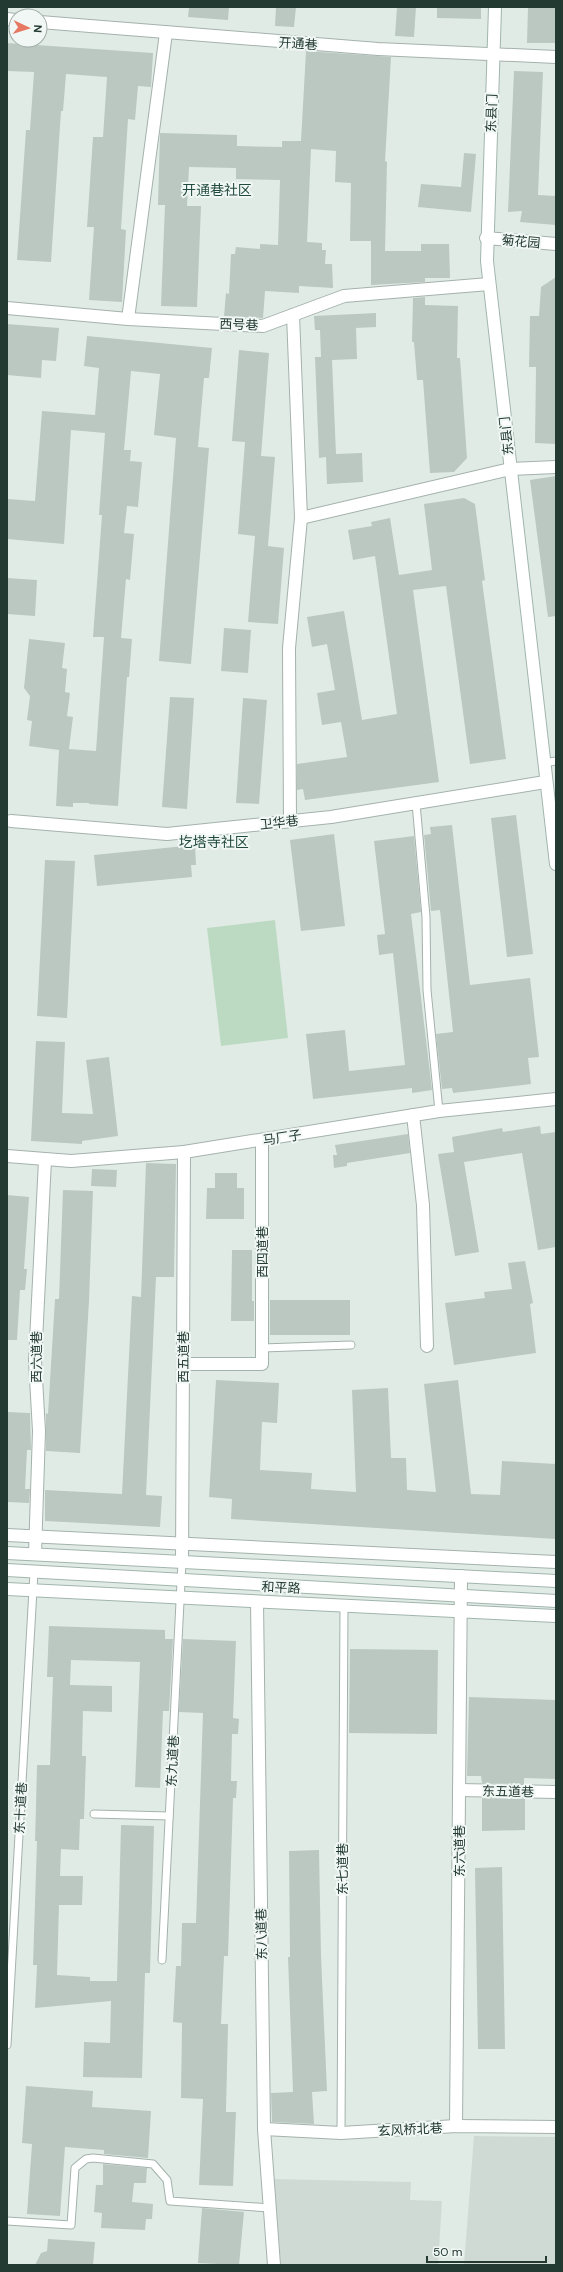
<svg xmlns="http://www.w3.org/2000/svg" width="563" height="2272" font-family="'DM Sans','Noto Sans SC',sans-serif">
<rect width="100%" height="100%" fill="#e1ebe6"/>
<g fill="#d0dad5">
<path d="M474 2136 556 2137V2265H464Z"/>
<path d="M274 2179 411 2182 410 2200 442 2201 438 2265H281Z"/>
</g>
<path fill="#bcdac2" d="M275 920 288 1038 221 1046 207 928Z"/>
<g fill="#bac8c1">
<path d="M189 7H229L228 20 188 17Z"/>
<path d="M276 7H296L294 27 275 26Z"/>
<path d="M397 7H416L414 37 395 36Z"/>
<path d="M437 7H481V19L437 18Z"/>
<path d="M528 7H556V43H527Z"/>
<path d="M7 43 153 53 151 87 138 86 135 120 128 119 121 229 126 230 122 302 89 300 94 227H87L93 137H103L107 77 66 74 63 111H61L51 262 17 260 26 130H30L34 72 7 71Z"/>
<path d="M306 51 391 57 385 161 387 162 385 251H421V244H449L450 278H425V282L371 285V241H350L351 183 335 182 336 151 311 149 307 242 322 243V250H326L325 264H332L333 288 299 286V293L265 291 263 318 224 316 226 293 229 294 231 254H235L236 247 260 249V244L278 245 280 180 236 179V168L189 167 187 206H201L197 307 161 306 165 205H158L160 133 237 135V146L282 147V141H301Z"/>
<path d="M514 71 543 72 538 195 556 196V225L520 222 522 211 508 212Z"/>
<path d="M464 153 476 154 471 212 418 207 421 184 461 187Z"/>
<path d="M556 277V444L535 443 536 367H529L530 316H539L541 287Z"/>
<path d="M425 297V305L458 306 457 358H460L467 458 454 472 430 473 423 380H417L414 342H412L413 298Z"/>
<path d="M376 313V327L356 328 357 359 332 360 336 454 362 453 363 482 327 484 326 457 319 458 315 357H321L320 330H315L314 316Z"/>
<path d="M7 324 59 328 56 361 42 360 41 378 7 375Z"/>
<path d="M87 336 212 348 209 378H204L198 447 209 448 191 664 159 661 176 438 154 435 160 374 131 371 124 450H131L130 461 142 462 138 507 127 506 124 533 134 534 130 580 126 579 121 638 132 639 129 677H127L118 806 89 804V803H73V807L56 806 59 750 29 746 32 721 27 720 30 696 24 688 29 639 65 643 62 668 67 669 65 692 70 693 67 716 73 717 69 749 96 751 104 637H93L102 515H99L105 433 71 430 64 544 7 539V499L35 501 42 411 95 415 99 368 84 366Z"/>
<path d="M239 350 269 353 261 456 275 457 268 546 284 548 278 624 248 622 255 536 238 534 245 442 232 441Z"/>
<path d="M556 476V616L548 617 530 480Z"/>
<path d="M464 498 475 504 485 580 482 581 506 759 470 764 446 586 413 590 439 782 305 800 303 789 297 790V764L347 757 341 722 322 725 317 693 335 690 327 644 312 647 307 617 344 611 362 720 397 714 375 556 353 560 348 530 372 526 371 522 390 518 399 575 432 570 424 504Z"/>
<path d="M7 578 37 580 35 616 7 614Z"/>
<path d="M224 628 251 630 248 673 221 671Z"/>
<path d="M170 697 194 698 187 809 162 807Z"/>
<path d="M243 698 267 700 259 804 236 803Z"/>
<path d="M516 815 533 954 507 957 491 818Z"/>
<path d="M452 825 470 985 530 978 539 1057 528 1058 531 1084 453 1093 452 1088 442 1089 436 1034 453 1032 440 910 431 911 424 835 431 834 430 827Z"/>
<path d="M334 834 345 926 301 931 290 840Z"/>
<path d="M414 836 421 912 411 914 432 1090 412 1093V1088L313 1099 306 1034 345 1030 349 1071 405 1065 393 953 379 955 377 935 385 934 374 841Z"/>
<path d="M195 845 196 865H191L192 877 97 886 94 855Z"/>
<path d="M45 860 75 861 67 1018 37 1016Z"/>
<path d="M36 1041 65 1042 62 1113 93 1114 86 1060 109 1057 118 1136 82 1141V1144L31 1141Z"/>
<path d="M540 1126 541 1134 556 1132V1247L538 1250 522 1153 464 1162 479 1252 455 1256 438 1154 454 1152 452 1137 502 1128 503 1132Z"/>
<path d="M408 1134 410 1153 347 1163V1166L334 1168 333 1155H337L335 1145Z"/>
<path d="M146 1163 176 1164 174 1277H156L146 1495 162 1496 160 1527 45 1521V1490L122 1494 132 1296 141 1297Z"/>
<path d="M92 1169 117 1170 116 1187 91 1186Z"/>
<path d="M215 1173H237V1188H244V1219H206L207 1188H215Z"/>
<path d="M63 1190 93 1191 89 1301 80 1453 46 1451V1413L48 1414 55 1299H59Z"/>
<path d="M7 1195 29 1197 24 1269H27L25 1290H20L17 1340H7Z"/>
<path d="M232 1250H252V1301H254V1321H231Z"/>
<path d="M525 1261 533 1303 530 1304 536 1353 454 1365 445 1303 485 1298 484 1292 512 1289 508 1263Z"/>
<rect x="270" y="1300" width="80" height="35"/>
<path d="M216 1380 279 1383 277 1423 262 1422 260 1470 312 1473 311 1489 356 1492 352 1390 388 1388 391 1458H406L407 1490 436 1492 424 1384 458 1380 471 1494 500 1495 502 1461 556 1464V1539L231 1519 232 1499 209 1497Z"/>
<path d="M7 1412 30 1413 31 1450H27L25 1489H30L29 1503 7 1502Z"/>
<path d="M49 1626 165 1630V1639H173L169 1711H163L160 1788 135 1787 140 1662 71 1660 70 1685 112 1686V1712L83 1711 82 1756H86L84 1819H80L79 1850 61 1849 60 1876H83L82 1905H59L57 1975 90 1977V1981H117L121 1825 154 1826 150 1973H145L142 2078 83 2077 84 2042 110 2043 111 2001 35 2008 37 1965H33L37 1841H35L36 1807 37 1765H50L53 1677H47Z"/>
<path d="M183 1639 236 1641 233 1718 239 1719 238 1734H232L231 1781H237L236 1798H233L228 1956H224L221 2024H228L226 2112H236L233 2186 199 2185 203 2099 181 2098 182 2023 173 2022 176 1966H181L182 1923H196L203 1713 179 1712Z"/>
<path d="M350 1649 438 1650 437 1734 349 1733Z"/>
<path d="M469 1697 556 1700V1779L524 1778V1784L482 1783 481 1776H467Z"/>
<path d="M482 1798 525 1799V1830L482 1831Z"/>
<path d="M319 1850 321 1956 327 2091 312 2092 314 2124 272 2122 271 2093 293 2092 288 1957H290L289 1851Z"/>
<path d="M502 1867 505 2049H478L475 1868Z"/>
<path d="M26 2086 93 2091 92 2107 151 2111 148 2158 104 2154V2150L65 2147 60 2216 27 2214 32 2144 22 2143Z"/>
<path d="M103 2164 147 2168 146 2183H134L132 2202 153 2204 152 2219H146L145 2230 101 2228 102 2213 94 2212 96 2185H103Z"/>
<path d="M202 2208 244 2212 239 2265 198 2263Z"/>
<path d="M48 2239 95 2242 93 2265H35L41 2253 47 2251Z"/>
</g>
<g fill="none" stroke-linecap="round" stroke-linejoin="round">
<defs>
<g id="lane">
<path d="M543 763 556 761"/>
<path d="M416 803 426 917 427 990 439 1111"/>
<path d="M262 1348 351 1345"/>
<path d="M94 1814 169 1816"/>
<path d="M162 1960 182 1562"/>
<path d="M7 2045 34 1572"/>
<path d="M341 2133 344 1605"/>
<path d="M7 2221 71 2225 75 2168 86 2159 93 2158 153 2164 167 2180 170 2201 270 2208"/>
</g>
<g id="street">
<path d="M7 19 16 20"/>
<path d="M40 22 378 49 556 57"/>
<path d="M486 238 556 244"/>
<path d="M7 308 128 319 263 326 344 296 489 284"/>
<path d="M128 319 166 33"/>
<path d="M301 518 510 469 556 467"/>
<path d="M11 821 167 834 331 817 545 782"/>
<path d="M290 821 289 648 301 518 293 315"/>
<path d="M413 1115 423 1205 427 1346"/>
<path d="M7 1156 71 1161 184 1152 439 1111 556 1099"/>
<path d="M183 1364H262V1140"/>
<path d="M7 1535 556 1562"/>
<path d="M35 1554 39 1431 35 1361 45 1160"/>
<path d="M182 1562 184 1152"/>
<path d="M257 1602 264 2129 274 2265"/>
<path d="M459 1790 556 1792"/>
<path d="M456 2126 461 1576"/>
<path d="M264 2129 341 2133 456 2126 556 2127"/>
</g>
<g id="secondary">
<path d="M495 7 487 261 556 864"/>
<path d="M7 1553 556 1581"/>
<path d="M7 1570 556 1601"/>
<path d="M7 1589 556 1616"/>
</g>
</defs>
<use href="#lane" stroke="#a4b2ac" stroke-width="9"/>
<use href="#street" stroke="#a4b2ac" stroke-width="14"/>
<use href="#secondary" stroke="#a1b5ad" stroke-width="14"/>
<use href="#lane" stroke="#fff" stroke-width="7"/>
<use href="#street" stroke="#fff" stroke-width="12"/>
<use href="#secondary" stroke="#fff" stroke-width="12"/>
</g>
<g text-anchor="middle" stroke-width="4" stroke-linejoin="round" paint-order="stroke">
<g font-size="13" fill="#233a32" stroke="#f1f7f4">
<text transform="translate(298 43) rotate(4)" y="5">开通巷</text>
<text transform="translate(491 113) rotate(-88)" y="5">东县门</text>
<text transform="translate(521 241) rotate(5)" y="5">菊花园</text>
<text transform="translate(239 324) rotate(2)" y="5">西号巷</text>
<text transform="translate(506 436) rotate(-96)" y="5">东县门</text>
<text transform="translate(279 822) rotate(-6)" y="5">卫华巷</text>
<text transform="translate(282 1137) rotate(-9)" y="5">马厂子</text>
<text transform="translate(262 1252) rotate(-90)" y="5">西四道巷</text>
<text transform="translate(36 1357) rotate(-90)" y="5">西六道巷</text>
<text transform="translate(183 1357) rotate(-90)" y="5">西五道巷</text>
<text transform="translate(281 1587) rotate(3)" y="5">和平路</text>
<text transform="translate(172 1761) rotate(-87)" y="5">东九道巷</text>
<text transform="translate(508 1791) rotate(1)" y="5">东五道巷</text>
<text transform="translate(20 1808) rotate(-87)" y="5">东十道巷</text>
<text transform="translate(459 1851) rotate(-90)" y="5">东六道巷</text>
<text transform="translate(342 1869) rotate(-90)" y="5">东七道巷</text>
<text transform="translate(261 1934) rotate(-91)" y="5">东八道巷</text>
<text transform="translate(410 2129) rotate(-3)" y="5">玄风桥北巷</text>
</g>
<g font-size="14" fill="#204a3d" stroke="#f1f7f4">
<text x="217" y="195">开通巷社区</text>
<text x="214" y="847">圪塔寺社区</text>
</g>
</g>
<rect width="563" height="2272" fill="none" stroke="#233a32" stroke-width="16"/>
<g transform="translate(28 28) rotate(94)"><circle r="19" fill="#f1f7f4" stroke="#9faba6"/>
<path d="M0-3L7 15L0 10L-7 15Z" fill="#e77962"/>
<text y="-6" font-size="11" font-weight="bold" text-anchor="middle" fill="#233a32">N</text>
</g>
<path d="M427 2256v6h119v-6" fill="none" stroke="#233a32" stroke-width="2"/>
<text x="433" y="2256" font-size="12" fill="#233a32" stroke="#f1f7f4" stroke-width="3" paint-order="stroke">50 m</text>
</svg>
